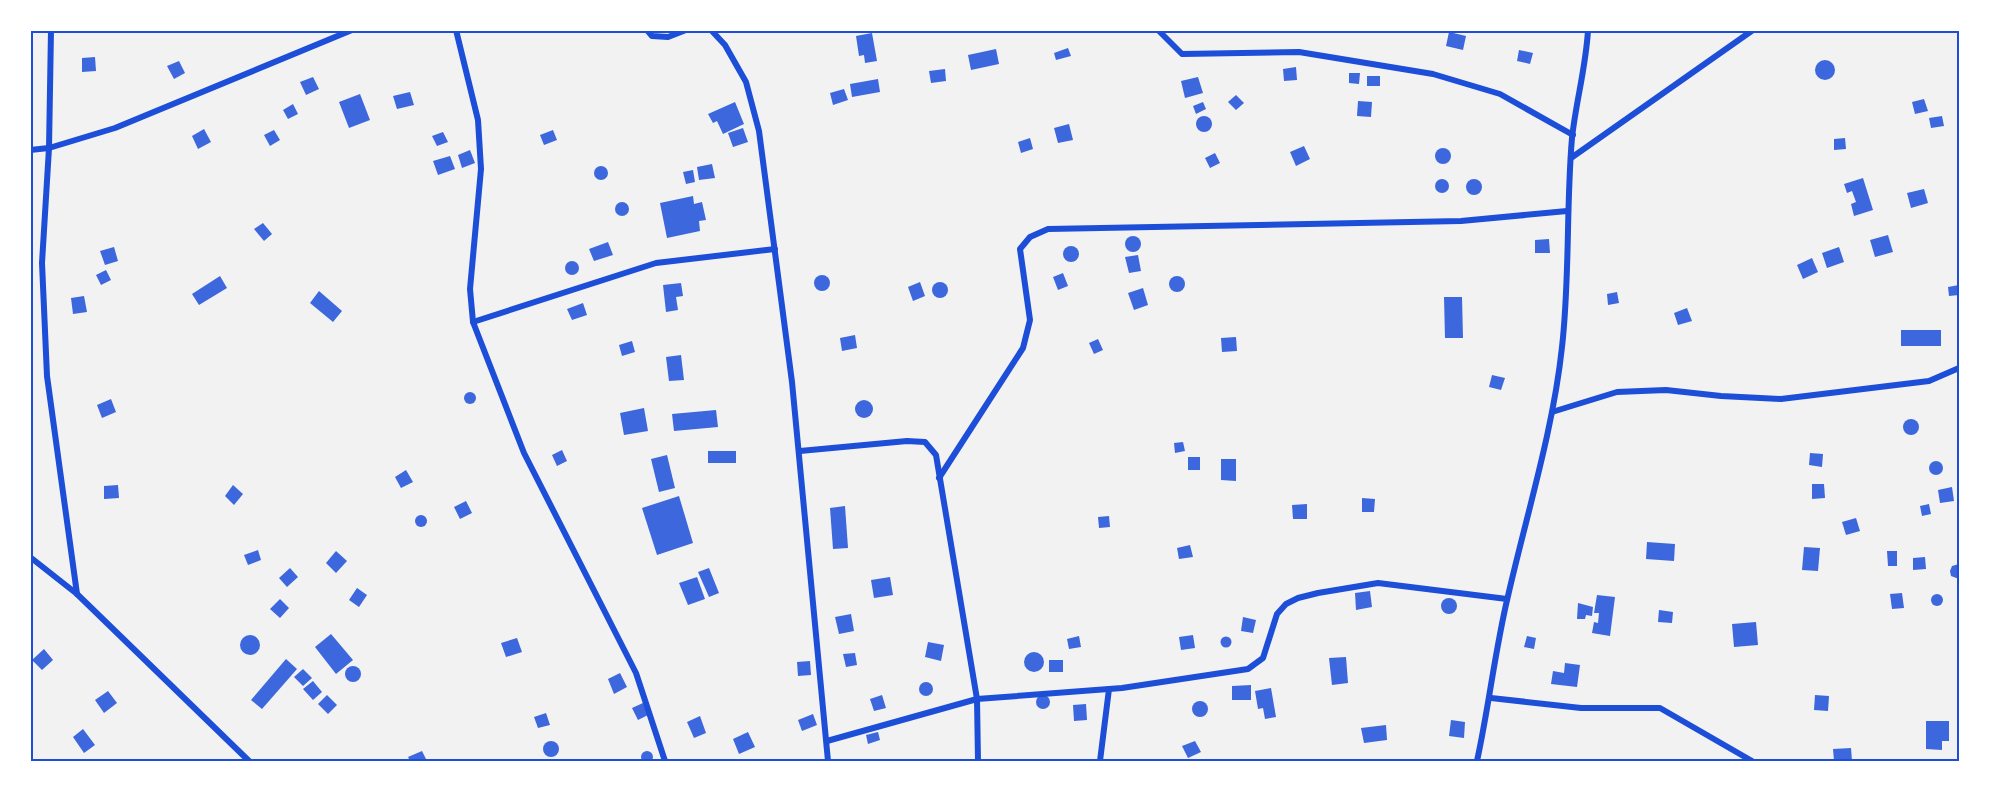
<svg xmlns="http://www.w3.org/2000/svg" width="1989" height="791" font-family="'Work Sans',sans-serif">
<rect width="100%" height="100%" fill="#f2f2f2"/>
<g fill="#3d67dc">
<path d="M1449 32 1466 36 1463 50 1446 46Z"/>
<path d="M872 33 877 61 865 63 864 55 859 56 856 36Z"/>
<path d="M1068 48 1071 56 1056 60 1054 53Z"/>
<path d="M996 49 999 64 971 70 968 55Z"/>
<path d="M1519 50 1533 53 1530 64 1517 61Z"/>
<path d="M95 57 96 71 82 72V58Z"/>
<circle cx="1825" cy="70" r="10"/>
<path d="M179 61 185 73 174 79 167 66Z"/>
<path d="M1296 67 1297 80 1284 81 1283 69Z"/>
<path d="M945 69 946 81 931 83 929 71Z"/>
<path d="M1349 73H1360L1359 84 1349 83Z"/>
<rect x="1367" y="76" width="13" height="10"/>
<path d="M313 77 319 89 306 95 300 82Z"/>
<path d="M1198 77 1203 93 1185 98 1181 81Z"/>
<path d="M878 79 880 92 852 97 850 84Z"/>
<path d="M844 89 848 100 833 105 830 93Z"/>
<path d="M410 92 414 105 397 109 393 96Z"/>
<path d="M360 94 370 120 349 128 339 102Z"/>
<path d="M1236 95 1244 103 1236 110 1228 102Z"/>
<path d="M1924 99 1928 111 1915 114 1912 102Z"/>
<path d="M1358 101 1372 102 1371 117 1357 116Z"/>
<path d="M735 102 744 124 723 134 717 121 713 123 708 114Z"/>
<path d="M1203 102 1206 109 1196 114 1193 106Z"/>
<path d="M293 104 298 114 288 119 283 110Z"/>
<circle cx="1204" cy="124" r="8"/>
<path d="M1942 116 1944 126 1931 128 1929 118Z"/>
<path d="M1069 124 1073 140 1058 143 1054 128Z"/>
<path d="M743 128 748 142 733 147 728 133Z"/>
<path d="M204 129 211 142 198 149 192 136Z"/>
<path d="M274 130 280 140 270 146 264 135Z"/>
<path d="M553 130 557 140 544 145 540 135Z"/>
<path d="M443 132 448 142 437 146 432 136Z"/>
<path d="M1030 138 1033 149 1021 153 1018 142Z"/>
<path d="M1845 138 1846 149 1834 150V139Z"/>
<path d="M1304 146 1310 159 1296 166 1290 152Z"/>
<circle cx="1443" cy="156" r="8"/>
<path d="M470 150 475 163 462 168 458 155Z"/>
<path d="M1215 153 1220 163 1210 168 1205 158Z"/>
<path d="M450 156 455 169 438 175 433 161Z"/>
<path d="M712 164 715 178 699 180 697 167Z"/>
<circle cx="601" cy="173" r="7"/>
<path d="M693 170 695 182 686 184 683 172Z"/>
<path d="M1863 178 1873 210 1854 216 1851 204 1856 202 1852 191 1847 193 1844 184Z"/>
<circle cx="1442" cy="186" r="7"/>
<circle cx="1474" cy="187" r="8"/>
<path d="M1924 189 1928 203 1911 208 1907 193Z"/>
<path d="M693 196 694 204 702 202 706 220 699 221 700 231 667 238 660 203Z"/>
<circle cx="622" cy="209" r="7"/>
<path d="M263 223 272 234 264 241 254 229Z"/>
<path d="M1888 235 1893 252 1875 257 1870 240Z"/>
<circle cx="1133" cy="244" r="8"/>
<path d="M1549 239 1550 253H1535V240Z"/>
<path d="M608 242 613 255 594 261 589 249Z"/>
<circle cx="1071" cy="254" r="8"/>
<path d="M114 247 118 261 105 265 100 251Z"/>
<path d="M1839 247 1844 262 1827 268 1822 253Z"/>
<path d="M1138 255 1141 271 1129 273 1125 257Z"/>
<path d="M1812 258 1818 272 1803 279 1797 265Z"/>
<circle cx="572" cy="268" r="7"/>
<path d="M106 270 111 280 101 285 96 275Z"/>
<path d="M1063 273 1068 286 1058 290 1053 277Z"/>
<circle cx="822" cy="283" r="8"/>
<path d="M220 276 227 288 199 305 192 294Z"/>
<circle cx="1177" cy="284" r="8"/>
<path d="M920 282 925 296 913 301 908 287Z"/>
<circle cx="940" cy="290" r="8"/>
<path d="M681 283 683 296 676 297 678 310 666 312 663 285Z"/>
<path d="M1959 285V295L1949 296 1948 287Z"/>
<path d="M1143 288 1148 305 1134 310 1128 293Z"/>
<path d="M319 291 342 311 333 322 310 303Z"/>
<path d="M1617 292 1619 303 1608 305 1607 294Z"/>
<path d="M84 296 87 312 73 314 71 298Z"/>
<path d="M1444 297H1462L1463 338H1445Z"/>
<path d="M583 303 587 315 572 320 567 309Z"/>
<path d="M1687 308 1692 321 1678 325 1674 313Z"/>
<rect x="1901" y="330" width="40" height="16"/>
<path d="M855 335 857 348 842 351 840 338Z"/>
<path d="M1236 337 1237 351 1222 352 1221 338Z"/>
<path d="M1098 339 1103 350 1094 354 1089 343Z"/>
<path d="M632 341 635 352 622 356 619 345Z"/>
<path d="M681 355 684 380 669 381 666 357Z"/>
<path d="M1492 375 1505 378 1501 390 1489 387Z"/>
<circle cx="470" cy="398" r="6"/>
<path d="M111 399 116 412 102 418 97 405Z"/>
<circle cx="864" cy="409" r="9"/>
<path d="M644 408 648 431 624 435 620 413Z"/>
<path d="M716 410 718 427 674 431 672 414Z"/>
<circle cx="1911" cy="427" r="8"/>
<path d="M1183 442 1185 451 1175 453 1174 443Z"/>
<path d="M562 450 567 461 557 466 552 455Z"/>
<rect x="708" y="451" width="28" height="12"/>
<path d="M1810 453 1823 454 1822 467 1809 465Z"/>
<path d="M667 455 675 488 659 492 651 459Z"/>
<rect x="1188" y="457" width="12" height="13"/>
<path d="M1221 459H1236V481L1221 480Z"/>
<circle cx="1936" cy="468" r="7"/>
<path d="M406 470 413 482 401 488 395 477Z"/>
<path d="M1812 484H1824L1825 498 1812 499Z"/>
<path d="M118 485 119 498 104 499V486Z"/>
<path d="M233 485 243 494 234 505 225 496Z"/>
<path d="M1952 487 1954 501 1940 503 1938 490Z"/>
<path d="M679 496 693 543 657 555 642 508Z"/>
<path d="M1362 498 1375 499 1374 512H1362Z"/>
<path d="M466 501 472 513 460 519 454 507Z"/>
<path d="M1307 504V519H1293L1292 505Z"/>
<path d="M1929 504 1931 514 1922 516 1920 506Z"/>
<path d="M845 506 848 548 833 549 830 508Z"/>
<circle cx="421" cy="521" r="6"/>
<path d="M1109 516 1110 527 1099 528 1098 517Z"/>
<path d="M1856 518 1860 531 1846 535 1842 522Z"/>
<path d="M1647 542 1675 544 1674 561 1646 559Z"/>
<path d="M1190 545 1193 557 1179 559 1177 548Z"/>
<path d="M1804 547 1820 548 1818 571 1802 570Z"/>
<path d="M258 550 261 560 248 565 244 555Z"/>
<path d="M336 551 347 561 336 573 326 563Z"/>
<path d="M1887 551H1897V566H1888Z"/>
<path d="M1925 557 1926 569 1913 570V558Z"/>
<path d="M1959 564V579L1951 576 1950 571 1952 566Z"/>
<path d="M290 568 298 577 287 587 279 578Z"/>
<path d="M709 568 719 593 709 597 698 572Z"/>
<path d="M697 577 705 599 688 605 679 583Z"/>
<path d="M890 577 893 595 874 598 871 580Z"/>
<path d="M357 588 367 595 359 607 349 600Z"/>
<path d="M1370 591 1372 607 1356 610 1355 593Z"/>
<path d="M1902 593 1904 608 1892 609 1890 594Z"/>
<circle cx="1937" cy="600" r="6"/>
<path d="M1597 595 1615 597 1610 636 1592 633 1594 622 1598 623 1599 613H1594Z"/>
<circle cx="1449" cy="606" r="8"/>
<path d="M280 599 289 608 280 618 270 609Z"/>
<path d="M1578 603 1593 607 1592 616 1586 615 1585 619H1577Z"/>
<path d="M1659 610 1673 612 1672 623 1658 622Z"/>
<path d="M851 614 854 631 839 634 835 617Z"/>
<path d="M1243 617 1256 620 1253 633 1241 631Z"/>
<path d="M1756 622 1758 645 1734 647 1732 624Z"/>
<path d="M331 634 353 660 336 674 315 647Z"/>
<circle cx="250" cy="645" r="10"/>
<path d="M1193 635 1195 648 1181 650 1179 637Z"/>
<path d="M1079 636 1081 647 1069 649 1067 639Z"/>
<path d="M1527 636 1536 638 1534 649 1524 647Z"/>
<circle cx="1226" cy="642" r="5.5"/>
<path d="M517 638 522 652 506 657 501 643Z"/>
<path d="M928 642 944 645 941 661 925 657Z"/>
<path d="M44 649 53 660 42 670 32 660Z"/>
<circle cx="1034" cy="662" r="10"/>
<path d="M855 653 857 665 846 667 843 654Z"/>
<path d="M1346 657 1348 683 1332 685 1329 658Z"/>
<path d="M286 659 297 669 262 709 251 700Z"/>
<rect x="1049" y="660" width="14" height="12"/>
<path d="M810 661 811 675 798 676 797 662Z"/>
<path d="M1565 663 1580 665 1577 687 1551 684 1553 671 1564 673Z"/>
<circle cx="353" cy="674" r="8"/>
<path d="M303 669 312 678 303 686 294 677Z"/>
<path d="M620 673 627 687 614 694 608 679Z"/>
<path d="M313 681 322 692 313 700 303 689Z"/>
<circle cx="926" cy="689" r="7"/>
<path d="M1251 685V700H1232V686Z"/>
<path d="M1271 688 1276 717 1265 719 1263 708 1258 709 1255 691Z"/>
<path d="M108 691 117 703 104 713 95 700Z"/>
<circle cx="1043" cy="702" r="7"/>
<path d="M327 695 337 705 328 714 318 704Z"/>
<path d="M882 695 886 708 874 711 870 699Z"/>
<path d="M1815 695 1829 696 1828 711 1814 710Z"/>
<circle cx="1200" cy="709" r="8"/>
<path d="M643 703 648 715 638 720 632 708Z"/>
<path d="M1086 704 1087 720 1074 721 1073 705Z"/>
<path d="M546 713 550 725 538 728 534 717Z"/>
<path d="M813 714 817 725 802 731 798 720Z"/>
<path d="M700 716 706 733 694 738 687 722Z"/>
<path d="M1451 720 1465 722 1464 738 1449 736Z"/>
<path d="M1926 721H1949V741H1942V750L1926 749Z"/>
<path d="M1386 725 1387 740 1364 743 1361 728Z"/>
<path d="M83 729 95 745 84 753 73 737Z"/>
<path d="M748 732 755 747 739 754 733 739Z"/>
<path d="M878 732 880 740 868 744 866 735Z"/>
<path d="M1195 741 1201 752 1188 758 1182 746Z"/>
<circle cx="551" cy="749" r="8"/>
<path d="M1851 748 1852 761H1834L1833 749Z"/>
<circle cx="647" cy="757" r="6"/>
<path d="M422 751 427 761H410L408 757Z"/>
</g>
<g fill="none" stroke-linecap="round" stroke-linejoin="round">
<g stroke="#1d4ed8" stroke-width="6">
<path d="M51 30 49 148 42 263 47 376 77 594"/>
<path d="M456 30 478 120 481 169 470 289 473 322 524 453 636 673 665 761"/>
<path d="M647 30 652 36 668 37 686 30"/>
<path d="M711 30 725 45 746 82 759 131 792 382 828 761"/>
<path d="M1158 30 1182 54 1299 52 1433 74 1500 94 1573 135"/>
<path d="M30 150 49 148 115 128 352 30"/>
<path d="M1571 158 1753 30"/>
<path d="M473 322 656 263 775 249"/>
<path d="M1552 412 1617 392 1666 390 1721 396 1781 399 1929 381 1959 368"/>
<path d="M800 451 907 441 925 442 936 455 977 699 978 761"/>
<path d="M939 478 1023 348 1030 320 1020 249 1030 237 1048 229 1461 221 1567 211"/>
<path d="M30 557 77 594 249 761"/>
<path d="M1491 698 1581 708H1660L1752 761"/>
<path d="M827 741 977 699 1122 688 1248 669 1263 658 1277 614 1286 604 1298 598 1318 593 1378 583 1507 599"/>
<path d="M1100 761 1109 689"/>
<path d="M1477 761C1489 706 1495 650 1508 596 1527 513 1553 431 1562 347 1570 277 1566 207 1572 138 1576 101 1586 67 1588 30"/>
</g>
</g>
<rect width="1989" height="791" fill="none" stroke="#ffffff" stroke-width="63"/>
<rect x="32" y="32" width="1926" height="728" fill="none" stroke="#1d4ed8" stroke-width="2"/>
</svg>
